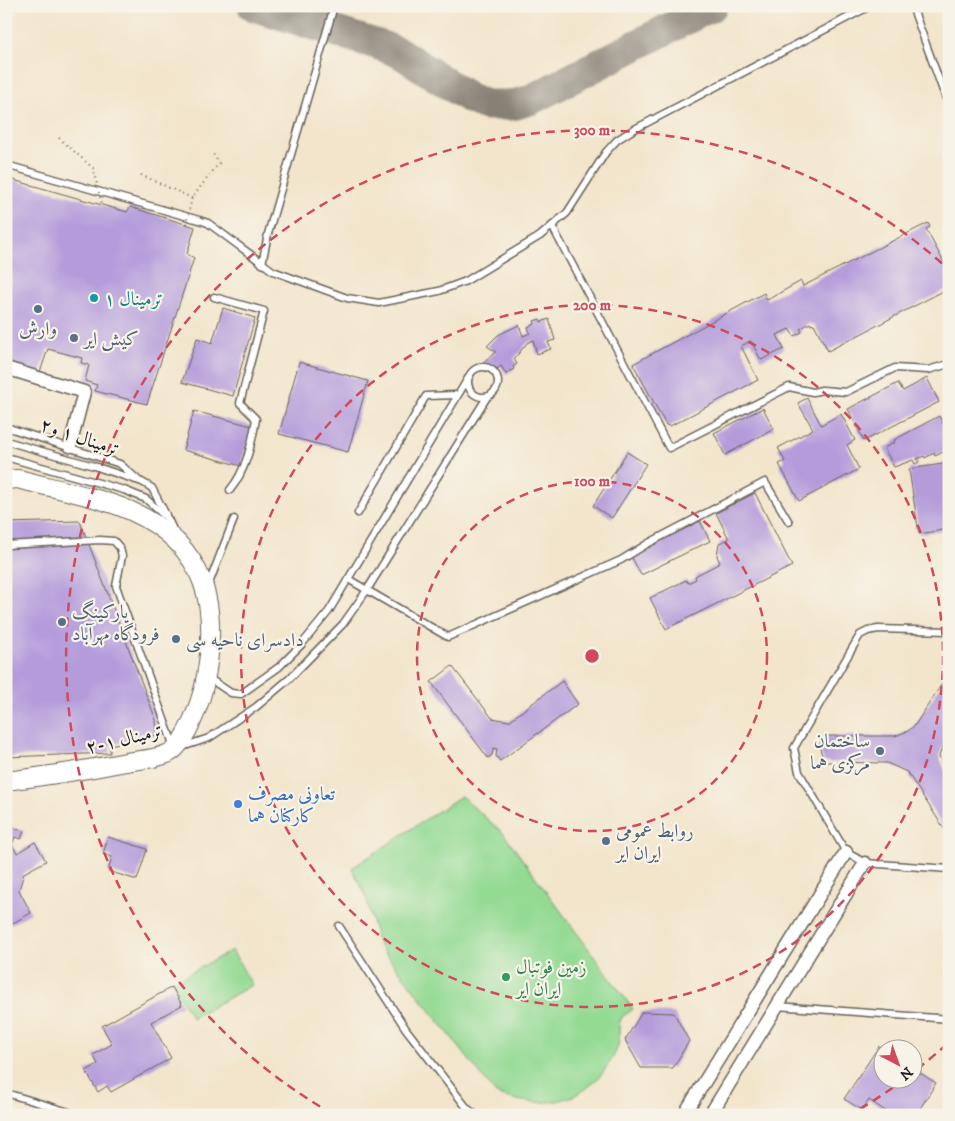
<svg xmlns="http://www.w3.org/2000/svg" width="955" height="1121" font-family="'IM FELL DW Pica',Amiri,serif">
<rect width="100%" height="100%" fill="#f7f3e8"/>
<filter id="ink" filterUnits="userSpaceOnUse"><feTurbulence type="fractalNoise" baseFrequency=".02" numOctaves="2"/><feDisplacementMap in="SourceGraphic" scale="10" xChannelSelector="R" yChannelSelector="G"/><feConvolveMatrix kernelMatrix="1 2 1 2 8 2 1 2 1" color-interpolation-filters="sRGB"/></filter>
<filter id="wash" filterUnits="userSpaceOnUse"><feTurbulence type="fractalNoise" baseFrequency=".0096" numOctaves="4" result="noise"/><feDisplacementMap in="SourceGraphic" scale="20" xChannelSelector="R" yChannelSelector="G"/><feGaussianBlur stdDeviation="1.12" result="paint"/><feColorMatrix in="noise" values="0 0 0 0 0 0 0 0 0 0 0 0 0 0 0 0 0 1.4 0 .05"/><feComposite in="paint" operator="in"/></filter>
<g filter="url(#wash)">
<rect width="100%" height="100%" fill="#f2e5cb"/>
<g fill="#93da93" stroke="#587b58">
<path d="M461 796 503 833 633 1009C630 1012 623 1015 621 1019 617 1028 621 1040 617 1049 592 1103 548 1112 496 1094L378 944 365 894 352 868Z"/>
<path d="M232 950 252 985 192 1018 172 983Z"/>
</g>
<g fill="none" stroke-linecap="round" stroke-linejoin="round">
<path stroke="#878074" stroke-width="31" d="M253 6 379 45 400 53 471 99 486 105H513L530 100 712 6"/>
</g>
<g id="blocks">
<g fill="#b49cdb">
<path d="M6 178 127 212 130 207 195 227 187 254 194 258 147 404 95 391 97 385 85 381 89 365 81 363 82 358 48 349 39 375 6 365 8 339 6 338Z"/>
<path d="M928 223 930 227 926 229 949 272V288L828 351 814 324 811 325 810 323 800 329 802 332 794 336 789 329 777 335 784 349 761 360 751 341 741 346 758 380 670 426 666 425 633 364 764 293 767 300 801 281 803 286Z"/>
<path d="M223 308 255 318 233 396 182 382 197 338 212 343Z"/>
<path d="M540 319 541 322 549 319 555 340 548 342 551 349 537 354 533 340 527 343 514 359 517 364 513 367 514 369 506 374 501 366 497 369 482 363 496 352 487 346 498 335 519 325 523 336 530 333 528 327 535 324 534 321Z"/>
<path d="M299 362 368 381 348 452 279 434Z"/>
<path d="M927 378 939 402 864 441 848 409 898 383 903 391Z"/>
<path d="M807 398 821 425 841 414 855 440 847 445 859 469 799 501 779 464 785 461 778 448 813 429 798 403Z"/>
<path d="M763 408 774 429 725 455 714 433Z"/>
<path d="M194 411 252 426 241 466 183 450Z"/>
<path d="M939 416 949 434V449L935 456 934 453 925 458 924 456 917 459 919 462 915 464 913 460 894 467 884 448 895 442 894 440Z"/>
<path d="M627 452 646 464 612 518 593 506Z"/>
<path d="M949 463V529L919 534 909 469Z"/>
<path d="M755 493 792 566 666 629 650 598 686 580 688 583 696 579 695 576 720 563 717 556 719 543 729 539 716 513Z"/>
<path d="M80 521 156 720 157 735 110 745V753L6 757V523Z"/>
<path d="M700 521 710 541 641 575 631 556Z"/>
<path d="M452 666 492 718 509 721 562 681 578 704 500 761 496 756 497 749 494 748 492 755 488 758 431 682Z"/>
<path d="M949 673V732L939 756 949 779V836L907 772 887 763 824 762 819 745 825 736H895L908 731 915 725Z"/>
<path d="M6 826 24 831 21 839 15 837 12 845 17 853 35 842 46 861 24 873 19 890 31 913 11 924 6 916Z"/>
<path d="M108 837 147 849 137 880 108 871 112 857 103 854Z"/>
<path d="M172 987 182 1005 151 1022 171 1058 111 1092 107 1086 98 1092 86 1071 98 1064 93 1055 112 1044 102 1026Z"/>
<path d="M642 1012 674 1013 689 1041 673 1068H641L625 1040Z"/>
<path d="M879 1046 882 1048V1078H912V1068L936 1083 916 1115H885L887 1112 869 1100 862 1110 844 1099Z"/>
</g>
</g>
</g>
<g filter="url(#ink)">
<use href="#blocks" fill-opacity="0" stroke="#676259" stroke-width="1"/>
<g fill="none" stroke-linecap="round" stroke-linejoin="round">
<defs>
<g id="lane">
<path d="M912 6 949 107"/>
<path d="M6 165 199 220 208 223 273 271 347 298 379 303 439 291 466 281 540 236 567 213 606 152 617 140 631 131 870 6"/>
<path d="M552 226 669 448 789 387 813 392 822 390 846 392 895 368 928 370 949 364"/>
<path d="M262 264 268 234 334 6"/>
<path d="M214 297 264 311 240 403 256 419C252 443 246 471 230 490"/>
<circle cx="483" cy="382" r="15"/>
<path d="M6 427 120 464 137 479"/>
<path d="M6 441 94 466 142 482 152 488 166 515"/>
<path d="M6 457 124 490 146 499 168 519 175 534"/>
<path d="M358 513 426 396 457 395"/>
<path d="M6 545 100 540 114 541 120 548 122 556 116 586 174 747"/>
<path d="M348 579 448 637 621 560 647 544 765 482 789 522"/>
<path d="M208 586 234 519"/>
<path d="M949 631 878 629 868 631 860 635 794 748 799 772 846 852 865 863 949 869"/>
<path d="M207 677 231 693 241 694 279 667 302 644 329 611 470 375"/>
<path d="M182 747 209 738 256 707 289 679 343 624 367 590 487 397"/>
<path d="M339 926 406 1029 467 1108 476 1115"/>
<path d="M777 1006 949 1019"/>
<path d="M6 1093 79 1115"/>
</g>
<g id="street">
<path d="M6 368 84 392 70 446"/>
<path d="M684 1115 846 852"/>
<path d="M710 1115 865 863"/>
</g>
<path id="secondary" d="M6 480 18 479C55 489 96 496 131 511 209 546 220 610 204 686 200 703 185 747 167 754 155 759 139 760 126 762 86 770 47 776 6 781"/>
</defs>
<use href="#lane" stroke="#676259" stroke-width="9"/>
<use href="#street" stroke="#676259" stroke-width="15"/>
<use href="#secondary" stroke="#676259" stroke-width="20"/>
<g stroke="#676259" stroke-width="2" stroke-dasharray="1 4" stroke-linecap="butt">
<path d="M6 124 9 116"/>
<path d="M141 175 192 198"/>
</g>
<use href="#lane" stroke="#fff" stroke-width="6"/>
<use href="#street" stroke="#fff" stroke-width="12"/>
<use href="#secondary" stroke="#fff" stroke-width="18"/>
<g stroke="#676259" stroke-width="2" stroke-dasharray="1 4" stroke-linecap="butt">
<path d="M59 138 93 168 102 205"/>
<path d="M186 224 192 198 219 163 213 154"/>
</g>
</g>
</g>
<g fill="none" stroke="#d1495b" stroke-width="2.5" stroke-dasharray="9 6">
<circle cx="592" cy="656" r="175"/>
<circle cx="592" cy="656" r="351"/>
<path d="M947 1044A526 526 0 0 1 916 1070M905 1079A526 526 0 0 1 851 1114M333 1114A526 526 0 1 1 947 268"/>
</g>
<circle fill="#0f9aa8" stroke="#f7f3e8" stroke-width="2" cx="94" cy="298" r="5"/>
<g fill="#5c6f8a" stroke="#f7f3e8" stroke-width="2">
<circle cx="38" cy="309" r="5"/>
<circle cx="74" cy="338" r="5"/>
<circle cx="62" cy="622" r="5"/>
<circle cx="176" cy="639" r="5"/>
<circle cx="880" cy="751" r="5"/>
<circle cx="606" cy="841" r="5"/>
</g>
<circle fill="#3f7fe0" stroke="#f7f3e8" stroke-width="2" cx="238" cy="804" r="5"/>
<circle fill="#2e9e5b" stroke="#f7f3e8" stroke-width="2" cx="506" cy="977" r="5"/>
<g text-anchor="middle" stroke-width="4.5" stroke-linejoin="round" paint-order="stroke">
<g font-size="19" fill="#0d838f" stroke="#f7f3e8" text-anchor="start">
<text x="104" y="305">ترمینال ۱</text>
</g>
<g font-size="19" fill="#4e5e75" stroke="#f7f3e8" text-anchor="start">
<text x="38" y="335" text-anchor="middle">وارش</text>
<text x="84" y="345">کیش ایر</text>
<text x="72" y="618">پارکینگ<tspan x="72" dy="22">فرودگاه مهرآباد</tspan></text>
<text x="186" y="646">دادسرای ناحیه سی</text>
<text x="870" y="747" text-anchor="end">ساختمان<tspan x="870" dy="22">مرکزی هما</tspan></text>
<text x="616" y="837">روابط عمومی<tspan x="616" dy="22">ایران ایر</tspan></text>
</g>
<g font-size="19" fill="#1c1c1c" stroke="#f7f3e8">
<text transform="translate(80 436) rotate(19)" y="7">ترمینال ۱ و۲</text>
<text transform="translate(124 738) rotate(-13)" y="7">ترمینال ۱-۲</text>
</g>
<g font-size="19" fill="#366cbe" stroke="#f7f3e8" text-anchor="start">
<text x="248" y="800">تعاونی مصرف<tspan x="248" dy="22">کارکنان هما</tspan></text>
</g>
<g font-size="19" fill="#27864d" stroke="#f7f3e8" text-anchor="start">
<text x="516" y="973">زمین فوتبال<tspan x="516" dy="22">ایران ایر</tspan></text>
</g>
</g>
<circle cx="592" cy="656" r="8" fill="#d1495b" stroke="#f7f3e8" stroke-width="2.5"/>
<g font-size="15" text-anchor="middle" font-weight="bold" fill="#d1495b" stroke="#f7f3e8" stroke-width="4.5" stroke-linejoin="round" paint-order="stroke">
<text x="592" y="135">300 m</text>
<text x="592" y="310">200 m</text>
<text x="592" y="486">100 m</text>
</g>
<rect width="955" height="1121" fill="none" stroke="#f7f3e8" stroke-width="25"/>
<g transform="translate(898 1064) rotate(139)"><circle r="24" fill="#f7f3e8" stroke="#9f9d96"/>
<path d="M0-4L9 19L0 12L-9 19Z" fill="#d1495b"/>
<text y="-8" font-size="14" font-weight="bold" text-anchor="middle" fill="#1c1c1c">N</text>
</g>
</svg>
